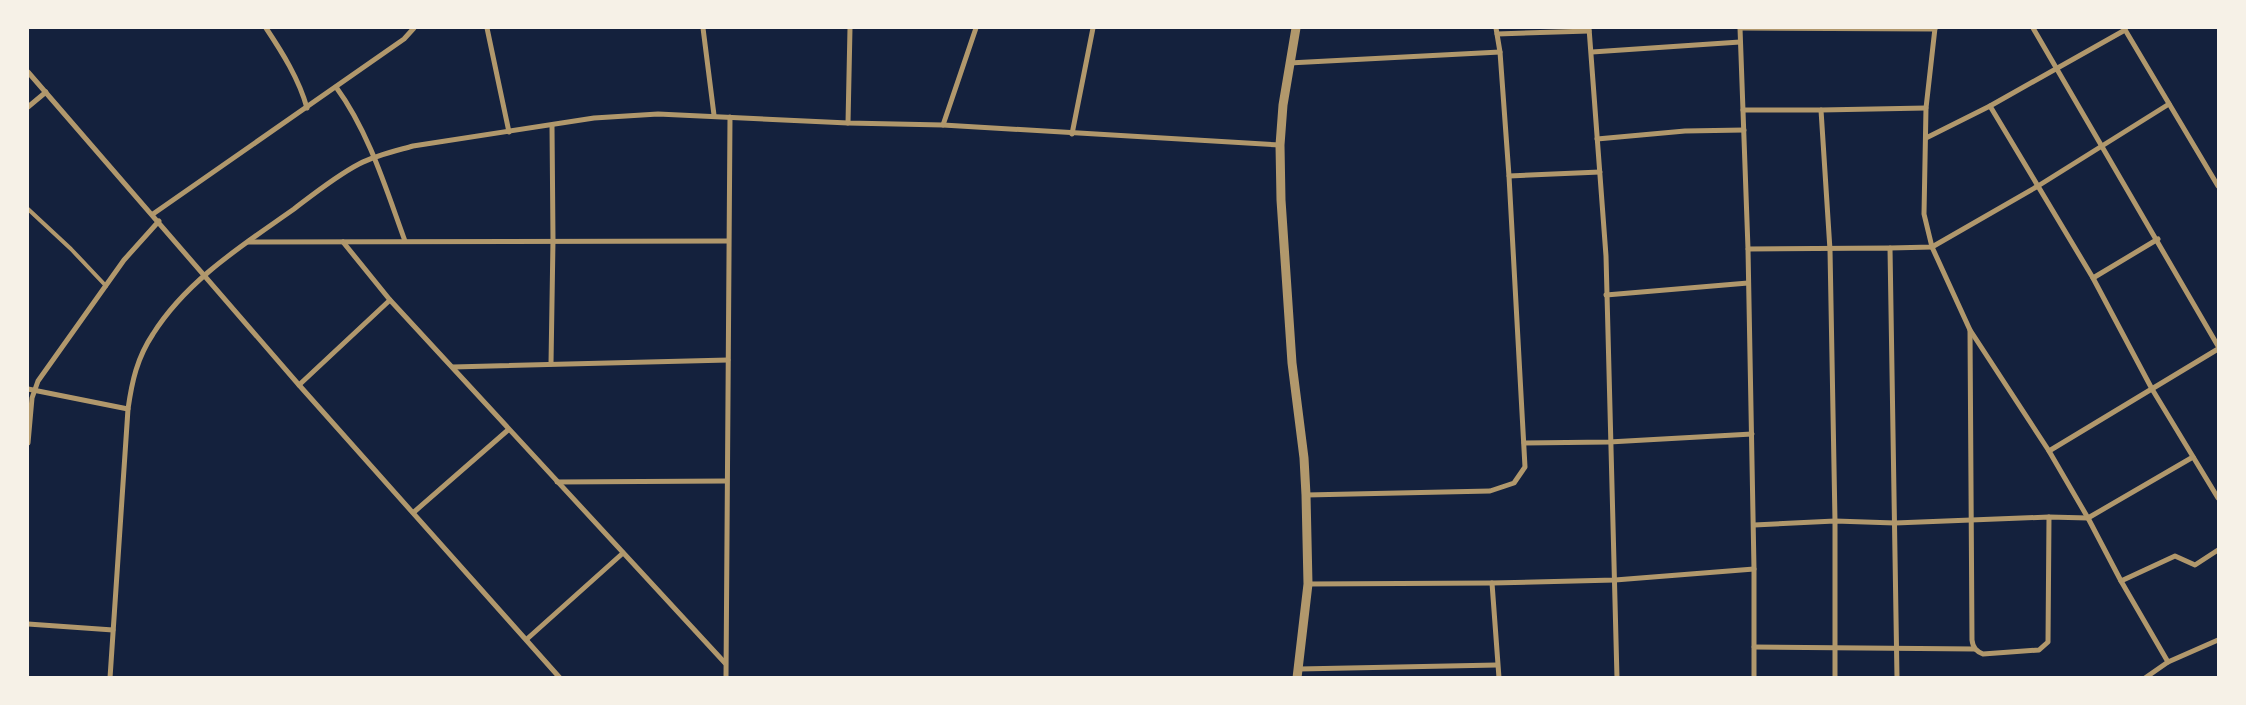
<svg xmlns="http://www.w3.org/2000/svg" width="2246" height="705" font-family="Lora,serif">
<rect width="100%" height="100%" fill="#14213d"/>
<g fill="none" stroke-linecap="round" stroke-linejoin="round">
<path stroke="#b1986c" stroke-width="4" d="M28 209 71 249 106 286"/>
<g stroke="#b1986c" stroke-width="5">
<path d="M266 28C282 52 299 79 307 108"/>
<path d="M487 28 509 132"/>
<path d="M703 28 714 115"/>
<path d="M1589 28 1606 256 1617 678"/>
<path d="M1740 28 1748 249 1754 569V678"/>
<path d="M1740 28 1935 29"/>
<path d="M1935 28 1926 108 1924 214 1932 247 1970 330 2049 451 2088 518 2121 581 2168 662"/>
<path d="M2033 28 2218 346"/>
<path d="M2124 28 2218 186"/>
<path d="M2125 30 1990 106 2093 278 2152 389 2218 498"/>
<path d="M1497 34 1589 31"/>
<path d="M1592 52 1740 42"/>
<path d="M1289 63 1500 52"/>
<path d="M28 72 299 385 560 678"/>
<path d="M336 87C369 132 386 189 405 241"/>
<path d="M28 107 46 92"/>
<path d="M1743 110H1821"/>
<path d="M848 123 850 28"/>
<path d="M943 125 976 28"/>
<path d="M1072 134 1093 28"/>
<path d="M1926 138 1990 106"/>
<path d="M1597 139 1685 131 1744 130"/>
<path d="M1509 176 1600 172"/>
<path d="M153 214 404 39 414 28"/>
<path d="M248 242 728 241"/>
<path d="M343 242 390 300 725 663"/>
<path d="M1890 248 1932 247 2038 186 2169 104"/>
<path d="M1748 249 1890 248 1897 678"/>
<path d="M2093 278 2158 239"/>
<path d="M1606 295 1748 283"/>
<path d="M1970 330 1972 640C1973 648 1976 651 1983 654L2039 650 2048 642 2049 517"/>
<path d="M551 364 553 240 552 126"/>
<path d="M453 367 728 360"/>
<path d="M299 385 390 300"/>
<path d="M28 389 128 409"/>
<path d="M28 443 32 398 38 381 124 260 159 221"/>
<path d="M1524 443 1609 442 1752 434"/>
<path d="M2049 451 2218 349"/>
<path d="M557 482 726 481"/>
<path d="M1306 495 1490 491 1514 483 1525 467 1509 176 1500 52 1496 28"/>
<path d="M414 512 508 430"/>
<path d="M1754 525 1835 521 1895 523 2049 517 2088 518 2193 457"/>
<path d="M2121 581 2175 556 2195 565 2218 550"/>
<path d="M1492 583 1499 678"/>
<path d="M1308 584 1492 583 1615 580 1754 569"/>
<path d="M28 624 113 630"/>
<path d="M527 639 623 553"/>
<path d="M1754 647 1975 649"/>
<path d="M1299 669 1497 665"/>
<path d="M110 678 128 409C132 381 137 358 153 334 187 280 243 245 294 209 315 193 336 176 359 164 376 155 395 151 413 146L594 118 658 114 848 123 943 125 1280 145"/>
<path d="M726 678 730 117"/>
<path d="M1835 678V521L1830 250 1821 110 1926 108"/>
<path d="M2145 678 2168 662 2218 640"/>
</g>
<path stroke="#b1986c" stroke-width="9" d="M1296 28 1283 105 1280 145 1281 200 1292 363 1304 458 1306 495 1308 584 1297 678"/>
</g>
<rect width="2246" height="705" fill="none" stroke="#f6f1e7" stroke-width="58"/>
</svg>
